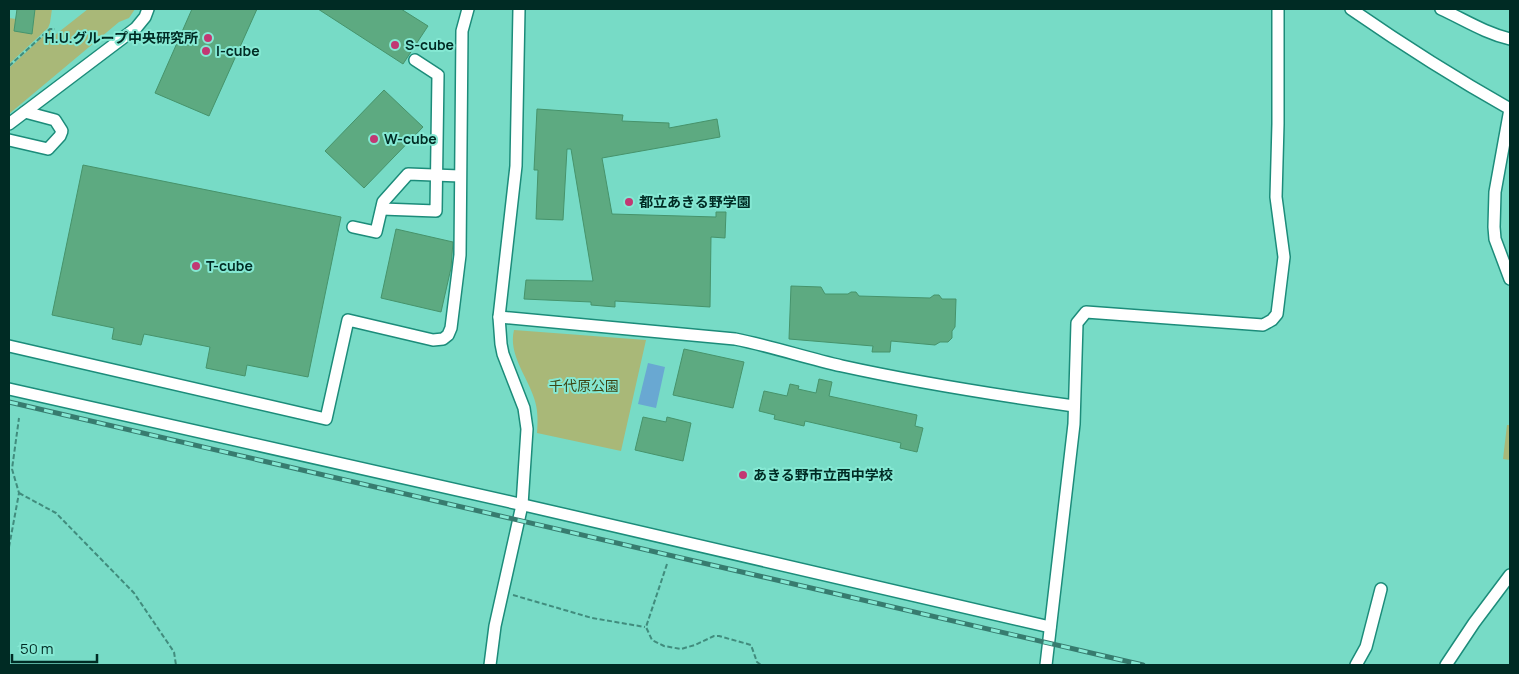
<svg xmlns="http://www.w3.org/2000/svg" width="1519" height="674" font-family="Manrope,'Noto Sans JP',sans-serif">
<rect width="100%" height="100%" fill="#77dbc6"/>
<g fill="#a9b878">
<path d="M35 9H52L50 23 48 28 9 64V18L16 19 14 31 32 34Z"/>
<path d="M88 9H135L129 18 119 22 9 114V68L50 30 55 35Z"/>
<path d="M514 330 646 340 621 451 537 433C538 421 538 409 534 398 527 376 508 354 514 330Z"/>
<path d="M1507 425H1510V460L1503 459Z"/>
</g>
<path fill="#69a8d2" d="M648 363 665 367 656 408 638 404Z"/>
<g fill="#5daa81" stroke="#46936b">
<path d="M17 9H35L32 34 14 31Z"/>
<path d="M192 9H257L209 116 155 93Z"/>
<path d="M318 9H401L428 26 403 64Z"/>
<path d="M384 90 423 127 364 188 325 151Z"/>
<path d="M537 109 623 115 622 121 669 123V128L717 119 720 137 602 158 612 214 716 217V212H726L725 238 711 237 710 307 615 301V307L591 305V302L524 299 526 280 593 281 571 149H567L563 220 536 219 538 170H534Z"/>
<path d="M83 165 341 217 308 377 247 365 245 376 206 368 210 347 144 334 141 345 112 339 114 328 52 315Z"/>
<path d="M396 229 453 242 451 268 441 312 381 298Z"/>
<path d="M791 286 821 287 825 294H848L851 292H856L859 296 930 298 934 295H939L942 299H956L955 327 952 331V338L948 342H940L935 345 891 341 890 352H872L873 346 789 339Z"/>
<path d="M684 349 744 362 733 408 673 395Z"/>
<path d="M819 379 832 382 829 396 917 415 915 426 923 428 917 452 900 448 901 443 805 421 804 426 774 419 775 415 759 411 764 391 787 396 790 384 799 386 798 389 816 393Z"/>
<path d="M643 417 666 422 667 417 691 423 683 461 635 450Z"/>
</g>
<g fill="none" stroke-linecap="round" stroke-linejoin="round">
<defs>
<g id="minor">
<path d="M1351 9C1403 45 1455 78 1510 109L1495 192 1494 227 1495 239 1510 279"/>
<path d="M1441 9C1465 20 1485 33 1510 39"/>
<path d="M9 124 136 28 145 17 148 9"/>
<path d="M9 140 48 149 60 136 62 131 55 120 25 112"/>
<path d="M382 209 436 211 438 75 415 60"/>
<path d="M353 227 376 232 383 202 408 174 460 176"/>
<path d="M499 317 735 339C771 346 806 358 842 366 919 383 996 395 1074 406"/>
<path d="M9 346 326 419 348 320 433 340 443 339 448 335 451 328 460 255 462 31 468 9"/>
<path d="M9 389 528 506 1050 627"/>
<path d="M490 665 495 626 522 505 527 429 524 408 503 354 501 344 499 317 516 166 519 9"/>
<path d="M1046 665 1074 424 1077 323 1086 312 1263 325 1272 320 1277 314 1284 257 1276 197 1278 124V9"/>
<path d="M1356 665 1366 647 1381 589"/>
<path d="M1446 665 1474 623 1510 575"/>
</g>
</defs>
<use href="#minor" stroke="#1c8c7a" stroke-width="14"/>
<g stroke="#418c7d" stroke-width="2" stroke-dasharray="5 2.5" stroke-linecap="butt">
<path d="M9 66 50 29H55"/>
<path d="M19 493 56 513 134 593 174 652 176 665"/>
<path d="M9 547 19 493 12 469 19 418"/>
<path d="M667 564 646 627 652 640 664 646 681 649 695 645 714 636H719L751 645 757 662 761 665"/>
<path d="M513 595 592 618 645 627"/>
</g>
<use href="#minor" stroke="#fff" stroke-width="11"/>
<defs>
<path id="rail" d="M9 402 1143 665"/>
</defs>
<use href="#rail" stroke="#377c6f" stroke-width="5"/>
<use href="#rail" stroke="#85e8d3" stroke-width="3" stroke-dasharray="9" stroke-linecap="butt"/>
</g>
<g fill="#c23873" stroke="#85e8d3" stroke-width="2">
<circle cx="208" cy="38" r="5"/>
<circle cx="395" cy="45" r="5"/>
<circle cx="206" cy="51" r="5"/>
<circle cx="374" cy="139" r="5"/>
<circle cx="629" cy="202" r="5"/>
<circle cx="196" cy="266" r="5"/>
<circle cx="743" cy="475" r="5"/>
</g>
<g text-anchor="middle" stroke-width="4" stroke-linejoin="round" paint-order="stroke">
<g font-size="14" font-weight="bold" fill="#002b24" stroke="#85e8d3" text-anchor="start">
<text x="198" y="43" text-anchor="end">H.U.グループ中央研究所</text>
<text x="405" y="50">S-cube</text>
<text x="216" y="56">I-cube</text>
<text x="384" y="144">W-cube</text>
<text x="639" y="207">都立あきる野学園</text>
<text x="206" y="271">T-cube</text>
<text x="753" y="480">あきる野市立西中学校</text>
</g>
<g font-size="14" fill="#3d4615" stroke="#85e8d3">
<text x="584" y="391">千代原公園</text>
</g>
</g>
<rect width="1519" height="674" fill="none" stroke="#002b24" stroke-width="20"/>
<path d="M12 654v8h85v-8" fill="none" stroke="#002b24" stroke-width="2.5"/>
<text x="20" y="654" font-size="15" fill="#002b24" stroke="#85e8d3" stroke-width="4" paint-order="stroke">50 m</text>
</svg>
